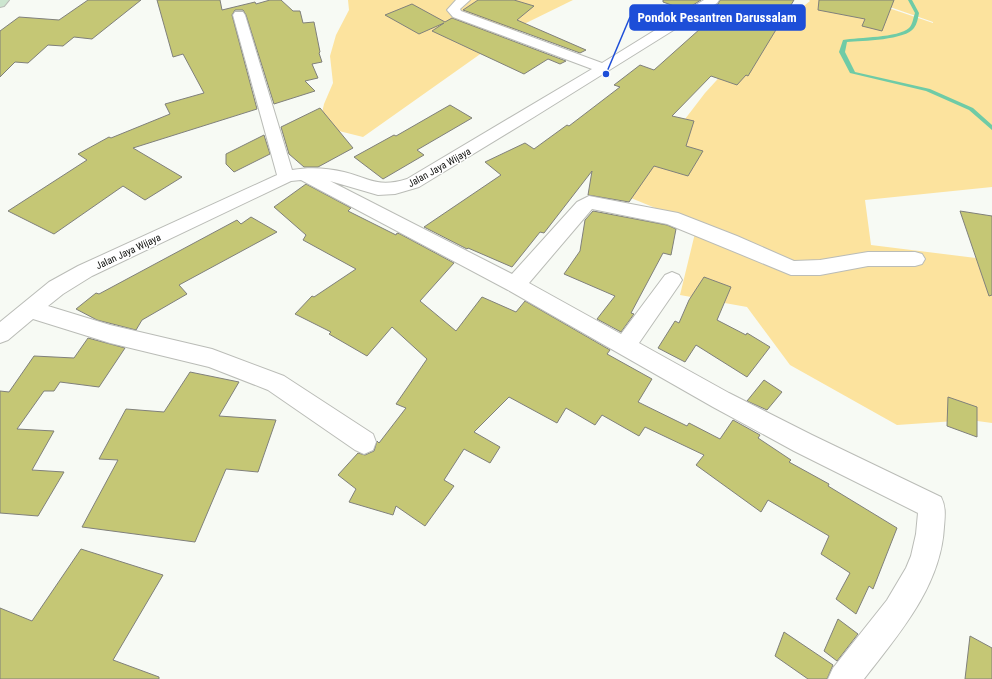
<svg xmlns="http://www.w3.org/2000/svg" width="992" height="679" font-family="'Roboto Condensed',sans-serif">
<rect width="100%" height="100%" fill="#f7faf4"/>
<g fill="#fce39e">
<path d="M348 0H573L520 26 363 137 319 126 324 104 333 83 330 56 336 35 349 10Z"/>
<path d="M809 0H865L933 23V22L870 0H992V187L865 200 871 245 992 260V423L970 420 897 425 790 365 747 307 680 295 697 225 626 196 705 93 746 48 773 31 810 1Z"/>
</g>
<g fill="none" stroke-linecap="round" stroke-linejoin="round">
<path fill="#6fcba6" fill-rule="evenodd" d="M908 0H912L919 13C918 18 917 24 914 28 906 40 862 41 847 42L845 52 855 72 930 89 973 108 992 125V130L969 110 926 91 850 73 839 52 843 40C859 37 898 38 909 28 913 24 913 18 915 13Z"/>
</g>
<g fill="#c5c775" stroke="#80807b">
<path d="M88 0H141L92 39 74 37 63 46 48 45 28 63 15 62 0 77V31L19 17 59 20Z"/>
<path d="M157 0H220L222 10 255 2 256 4 270 0H281L293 11H300L303 23 314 22 320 52 319 53 322 62 312 64 318 78 305 81 315 91 274 104 246 15 243 10H235L232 15 257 109 133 148 182 177 145 200 123 186 54 234 8 211 87 160 78 154 109 137 111 138 170 114 165 104 204 93 183 54 173 57Z"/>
<path d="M478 0H514L534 6 517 20 586 50 580 53 463 10Z"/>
<path d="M663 0H701L685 10 663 2Z"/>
<path d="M720 0H794L748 76 746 75 737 85 711 76 672 116 694 121 686 146 703 151 688 176 654 166 629 202 588 195 592 171 544 233 540 232 512 267 468 248 467 249 424 227 501 175 485 162 525 143 534 149 567 125 569 126 620 87 614 85 640 65 654 70 710 20 699 16 718 4Z"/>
<path d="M819 0H894L882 31 862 26 865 19 818 10Z"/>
<path d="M412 4 445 22 452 18 566 61 560 64 548 59 524 74 432 31 444 23 419 34 385 15Z"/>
<path d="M450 105 472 118 417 150 424 155 383 179 354 157 394 135 396 136Z"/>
<path d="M320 108 353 148 318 167H304L289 154 281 127Z"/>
<path d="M264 135 270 154 234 172 226 164V154Z"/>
<path d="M306 184 351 208 348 211 396 235 397 233 400 234 454 263 420 301 456 331 482 297 516 312 525 301 610 350 607 354 652 379 638 402 687 426 689 423 720 439 733 420 760 435 758 438 791 460 789 462 829 484 828 486 897 528 873 589 869 586 856 614 836 599 850 573 821 554 829 536 768 500 761 512 696 465 704 455 645 427 639 436 602 415 595 425 566 408 557 423 509 397 474 432 500 447 490 463 464 449 444 480 454 486 425 526 396 506 393 515 349 502 356 489 338 475 358 453 365 455 374 451 377 441 379 443 406 408 396 404 427 359 392 327 367 356 329 334 331 332 295 314 312 296 314 297 356 269 303 240 306 235 274 207Z"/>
<path d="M593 211 667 225 676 229 671 255 663 253 631 313 634 314 621 332 597 319 615 296 564 274 580 251 585 220Z"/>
<path d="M960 211 992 216V295L989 296Z"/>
<path d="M251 217 277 232 179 285 187 294 142 320 136 330 97 320 76 309 96 293 99 294 237 220 241 224Z"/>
<path d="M704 277 731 287 717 320 746 335 747 333 770 347 747 377 696 345 685 362 658 348 675 321 679 323 689 300Z"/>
<path d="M88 338 125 348 99 387 60 382 54 391H44L17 429 54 431 32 470 64 472 38 516 0 513V391L9 392 34 356 74 358Z"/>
<path d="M190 372 239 382 219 416 276 420 258 472 226 469 195 542 82 527 118 460 99 459 126 409 164 412Z"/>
<path d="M764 380 782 392 767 410 747 401Z"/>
<path d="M948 397 977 407V437L947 426Z"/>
<path d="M81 549 163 575 113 660 159 677V679H0V608L32 621Z"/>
<path d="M838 619 858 634 837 661 824 651Z"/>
<path d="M784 632 833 665 827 679H808L775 656Z"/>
<path d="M970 636 992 648V679H965Z"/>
</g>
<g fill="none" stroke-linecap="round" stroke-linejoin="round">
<defs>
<path id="street" d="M456 0H470L460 9 461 11 602 63 704 0H719L717 3 534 117 419 187 395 194 378 195 330 181 512 274 577 202 589 196 678 213 737 236 794 261 820 260 868 252H915L922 254 925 259 922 264 915 266H868L820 275H791L667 224 592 209 529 283 621 334 665 275 672 272 679 275 682 280 679 285 639 343 729 393 812 435 941 497C946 507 945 515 944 527 941 586 899 634 864 679H828L833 668 887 600 906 568 911 556 916 534 918 513 794 451 713 407 508 290 301 180 291 181 92 276 63 294 48 306 110 325 212 349 284 376 373 434 376 442 373 450 364 454 355 450 268 390 209 367 110 343 33 319 8 340 0 343V322L49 282 78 266 277 175 233 15 235 12H243L245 15 292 170C310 167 327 168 344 172 371 179 378 188 407 179L592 69 453 17 447 10Z"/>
<path id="secondary" d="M0 0H9L4 6 0 7Z"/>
</defs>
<use href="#street" stroke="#babcb7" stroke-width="2"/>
<use href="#secondary" stroke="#babcb7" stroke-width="2"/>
<use href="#street" fill="#fff" fill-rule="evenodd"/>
<use href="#secondary" fill="#cce5cf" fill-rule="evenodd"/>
</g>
<g text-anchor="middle" stroke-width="3" stroke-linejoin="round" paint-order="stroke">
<g font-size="10" fill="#131412" stroke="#fff">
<text transform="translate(439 167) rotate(-29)" y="4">Jalan Jaya Wijaya</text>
<text transform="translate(128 251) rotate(-25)" y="4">Jalan Jaya Wijaya</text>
</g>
</g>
<path fill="none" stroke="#1d4ed8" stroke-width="1.5" d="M606 74L630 17"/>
<circle fill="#1d4ed8" stroke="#fff" stroke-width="1.5" cx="606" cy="74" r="4"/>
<rect fill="#1d4ed8" stroke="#1d4ed8" stroke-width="1.5" x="630" y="5" width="175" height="25" rx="4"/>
<g font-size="13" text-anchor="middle" font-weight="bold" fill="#fff">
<text x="717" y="22">Pondok Pesantren Darussalam</text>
</g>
</svg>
